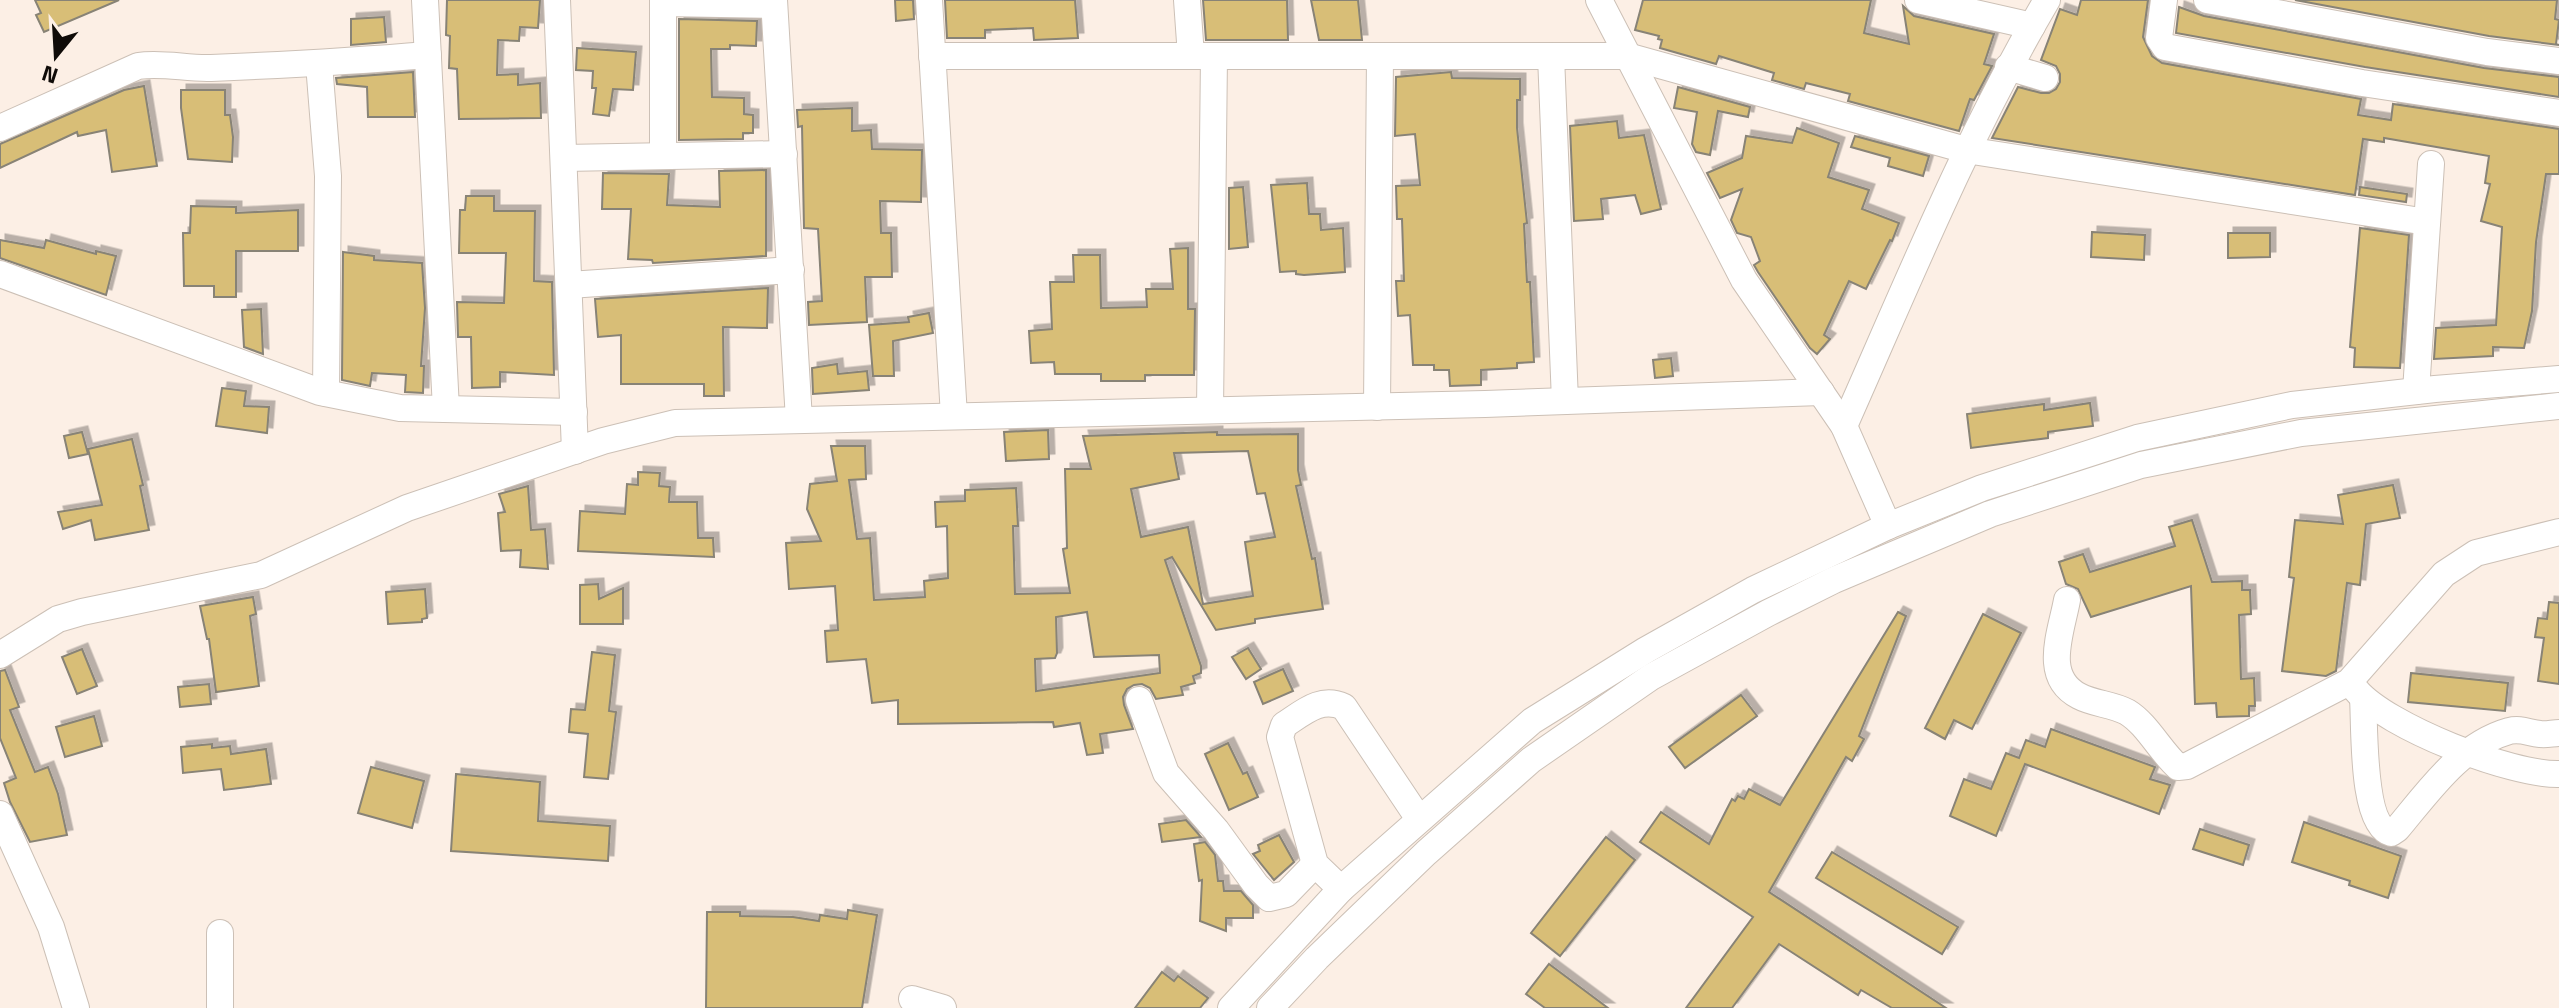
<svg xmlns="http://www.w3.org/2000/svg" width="2559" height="1008" font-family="'Titillium Web',sans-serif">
<defs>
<filter id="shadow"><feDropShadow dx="5.5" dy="-5.5" stdDeviation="0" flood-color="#0004"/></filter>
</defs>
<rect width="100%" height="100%" fill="#fcefe5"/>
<g fill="#d8be77" stroke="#888376" stroke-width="2" fill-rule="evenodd" filter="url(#shadow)">
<path d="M35 0H119L44 32 36 15 41 13Z"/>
<path d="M447 0H540L538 28 520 27 519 41 498 40 497 75 518 74V85L540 83 541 118 459 119 457 69 449 68 450 36 446 35Z"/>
<path d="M895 0H913L914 19 896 21Z"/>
<path d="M945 0H1075L1078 38 1034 40 1033 28 985 30V38H947Z"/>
<path d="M1203 0H1287L1288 40H1206Z"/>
<path d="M1311 0H1358L1362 40H1319Z"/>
<path d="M1643 0H1871L1864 33 1909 44 1903 6 1914 16 1994 34 1984 64 1992 66 1974 100 1970 99 1959 131 1848 101 1850 94 1806 83 1804 89 1772 80 1774 73 1719 56 1716 64 1660 48 1662 40 1658 39 1659 36 1635 30Z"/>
<path d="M2081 0H2148L2143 37 2152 56 2162 63 2361 99 2358 115 2391 120 2393 104 2559 129V174H2546L2536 242 2532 311 2524 348 2493 347V356L2434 359 2436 328 2496 325 2502 227 2481 221 2490 184 2485 183 2489 156 2384 138V142L2363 139 2355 195 1992 138 2018 87 2041 93H2049L2056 89 2060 82V74L2056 66 2041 60 2060 9 2077 15Z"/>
<path d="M2295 0H2557L2555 19 2559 20 2556 44 2559 45 2489 36Z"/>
<path d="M2179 7 2204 16 2484 68 2559 77V97L2365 67 2176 33Z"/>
<path d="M384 17 386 42 351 45V19Z"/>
<path d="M679 19 757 21 756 46 730 45V49H711L712 97 744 98V114L753 115V133H743V139L679 140Z"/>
<path d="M577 48 636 52 633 90 613 89 609 116 593 114 596 88H592L593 71 576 70Z"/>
<path d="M413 72 415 117H368L367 87 337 84 336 78Z"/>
<path d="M1451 72 1452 78 1520 79V100H1517V128L1527 223 1524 224 1527 282H1530L1534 362 1517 363V368L1481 370V385L1450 386 1449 370H1434V365H1413L1410 315 1398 316 1396 281H1404L1402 219H1397L1396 186 1420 185 1415 134 1395 136 1396 77Z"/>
<path d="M144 86 157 166 112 172 106 130 78 136 77 132 0 168V144L124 90Z"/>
<path d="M1678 87 1750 107 1748 117 1718 111 1710 155 1696 152 1692 144 1697 112 1674 108Z"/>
<path d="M181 90H225V115H230L233 137 232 162 188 159 181 108Z"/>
<path d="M852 108V131L871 130 872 149 922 150 921 202 880 201 881 233H891L892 277H865L867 322 809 325 808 302 822 301 818 229 804 228 802 126 798 127 797 110Z"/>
<path d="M1617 121 1619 138 1644 135 1661 209 1641 214 1635 195 1601 199 1603 219 1574 221 1570 126Z"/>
<path d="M1797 128 1839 143 1828 177 1869 190 1862 209 1899 223 1892 241 1890 240 1866 289 1849 281 1824 335 1830 339 1817 354 1810 348 1758 272 1754 265 1760 261 1751 237 1737 233 1731 220 1742 189 1720 198 1707 173 1742 158 1746 136 1792 143Z"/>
<path d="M1855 136 1929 156 1923 176 1888 166 1890 158 1851 147Z"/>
<path d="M766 170V256L653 263 652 260 628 259 631 209H602L603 173 669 174 667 205 720 207 719 171Z"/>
<path d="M1307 183 1309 214H1320L1321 230 1343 228 1345 272 1304 275 1296 274V271L1280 272 1271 185Z"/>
<path d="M1243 187 1248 247 1229 249V188Z"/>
<path d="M2360 187 2407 194 2406 202 2359 195Z"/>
<path d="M466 196H494V211H535L534 281 552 282 554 375 500 372V387L472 388 471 337H458L457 302 504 303 506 253H459L460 210H465Z"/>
<path d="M191 206 236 207V213L298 210V251H236V297H214V286H184L183 233H190Z"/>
<path d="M2360 228 2409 235 2400 368 2354 367 2355 348 2350 347Z"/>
<path d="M2092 232 2145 235 2144 260 2091 257Z"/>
<path d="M2228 233H2270V257L2228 258Z"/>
<path d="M0 240 44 248 46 240 96 254V251L116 256 106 295 0 258Z"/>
<path d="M1188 248V309H1195L1194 375H1145V381H1101V374H1055L1054 362 1031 363 1029 331 1052 329 1050 282H1074L1073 255H1100L1101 308 1147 307 1146 289H1173L1170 249Z"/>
<path d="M343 252 374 256V260L422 263 425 308 421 366H424L423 393 405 392 406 375 372 373 370 386 342 380Z"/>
<path d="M768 288 767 328 723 327 724 396H704V384H621V335L598 337 595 299Z"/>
<path d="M261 309 263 354 244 347 242 310Z"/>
<path d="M929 313 933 333 893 341 894 376H873L869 325 909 322 908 317Z"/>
<path d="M1671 358 1673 376 1655 378 1653 360Z"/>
<path d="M837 364 838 374 867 371 869 390 813 394 812 368Z"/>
<path d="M222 388 246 391 244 406 269 407 267 433 216 426Z"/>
<path d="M2090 403 2093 426 2048 432V438L1971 448 1967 414 2044 404V410Z"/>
<path d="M1048 430 1049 459 1006 461 1004 432Z"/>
<path d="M82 432 88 454 69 458 64 436Z"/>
<path d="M1217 432V435L1298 434V470L1301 485 1296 486 1312 559 1315 558 1323 609 1255 619V623L1216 630 1172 557 1165 560 1201 666V673L1193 676 1195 683 1181 687 1183 695 1156 699 1150 688 1142 684 1134 685 1127 689 1123 697 1124 705 1133 729 1100 734 1103 753 1087 755 1080 723 1054 727 1053 722 898 724V700L872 703 866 659 827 662 825 631 838 630 835 586 789 589 786 543 821 541 807 509 810 484 837 481 831 446H865L866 479 849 480 857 539 870 538 874 600 925 597 924 581 948 578 947 526 936 527 935 502 965 501V490L1016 488 1018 526H1013L1015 594 1070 593 1063 549 1067 548 1065 469H1091L1083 436ZM1248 451 1257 494 1265 493 1275 537 1245 542 1253 596 1203 604 1188 527 1141 537 1131 489 1179 479 1174 453ZM1087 612 1094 657 1159 655 1160 673 1036 691 1035 659 1055 658 1057 653 1056 617Z"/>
<path d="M132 439 143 485 140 486 149 530 95 540 91 520 63 529 58 512 102 505 88 449Z"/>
<path d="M638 472 660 473 659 486 670 487 669 502H697L698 538H713L714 557 578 551 580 511 625 514 627 484 638 485Z"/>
<path d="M2393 485 2400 518 2366 524 2360 585 2347 583 2336 671 2326 676 2282 671 2294 578 2289 577 2295 520 2343 524 2338 495Z"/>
<path d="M528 486 531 530 545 529 548 569 520 567 521 550 501 551 498 513 505 512 499 494Z"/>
<path d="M2192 520 2212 582 2242 581V590H2250L2251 614 2239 615 2241 679 2254 678 2255 706H2249V716L2217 717 2216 703 2195 704 2191 586 2091 617 2078 589 2066 584 2059 562 2083 554 2090 572 2175 546 2169 527Z"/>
<path d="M598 584 599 599 623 588V624H580V585Z"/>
<path d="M425 589 427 618 422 619V622L388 624 386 592Z"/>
<path d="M253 597 256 614 250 616 259 686 216 692 209 639H207L200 606Z"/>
<path d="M2549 602 2559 603V684L2538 681 2544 638 2535 637 2538 618 2547 619Z"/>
<path d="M1898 612 1906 616 1859 736 1864 739 1852 761 1846 757 1769 892 1946 1008H1892L1861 990 1858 995 1779 944 1732 1008H1686L1753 917 1640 842 1661 812 1709 844 1732 799 1735 801 1738 796 1744 799 1749 789 1780 805Z"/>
<path d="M1983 614 2021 633 1972 729 1954 720 1945 739 1925 728Z"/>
<path d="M1248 648 1261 669 1246 679 1232 657Z"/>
<path d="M82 649 97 686 77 694 62 657Z"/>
<path d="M592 652 615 655 609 711 616 712 608 779 584 777 588 734 569 732 571 709 585 710Z"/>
<path d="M1283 669 1293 691 1263 704 1254 682Z"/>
<path d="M5 670 19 707 10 710 35 772 48 767 58 794 67 835 30 842 10 802 4 783 16 778 0 738V671Z"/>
<path d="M2411 673 2508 683 2505 711 2408 702Z"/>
<path d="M209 684 211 704 180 707 178 687Z"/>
<path d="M1741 695 1757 716 1685 768 1669 747Z"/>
<path d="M94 716 102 746 65 757 56 727Z"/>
<path d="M2051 729 2155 767 2150 779 2170 785 2159 814 2025 764 1996 836 1950 816 1964 779 1991 789 2006 753 2019 758 2026 740 2045 747Z"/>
<path d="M1228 743 1243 774 1247 772 1258 797 1229 810 1205 754Z"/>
<path d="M212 744V748L230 746 231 754 266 749 271 784 224 790 221 769 183 773 181 747Z"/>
<path d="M371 767 424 781 412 828 358 813Z"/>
<path d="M456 774 540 782 538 821 610 826 608 861 451 851Z"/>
<path d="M1186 820 1201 837 1162 842 1159 824Z"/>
<path d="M2304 822 2401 856 2388 898 2349 885 2350 881 2292 862Z"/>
<path d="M2200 829 2249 845 2243 865 2193 849Z"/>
<path d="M1279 835 1294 862 1274 880 1253 854 1260 851 1258 845Z"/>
<path d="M1606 837 1635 860 1560 956 1531 933Z"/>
<path d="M1205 842 1215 855 1218 881H1223L1224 891H1241L1253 905V918H1226V931L1200 921 1202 880 1199 881 1194 844Z"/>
<path d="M1832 852 1958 927 1942 954 1816 878Z"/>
<path d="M848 910 877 915 862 1008H706L707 912H740V916L793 917 819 921 820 915 847 919Z"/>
<path d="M1549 964 1608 1008H1545L1526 994Z"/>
<path d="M1162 972 1174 981 1178 976 1208 998 1200 1008H1135Z"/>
</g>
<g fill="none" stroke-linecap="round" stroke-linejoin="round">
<defs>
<g id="minor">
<path d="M425 0 446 409"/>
<path d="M557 0 575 451"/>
<path d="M774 0 799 420"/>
<path d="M929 0 954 416"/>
<path d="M1187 0 1191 56"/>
<path d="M1599 0 1744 280 1844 426 1888 526"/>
<path d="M1918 0 2032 26"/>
<path d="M2164 0 2159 38 2165 47 2362 83 2559 113"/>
<path d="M2207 0 2487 52 2559 61"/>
<path d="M663 3 774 5"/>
<path d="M932 56H1627L1966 150 2427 222"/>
<path d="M1551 56 1565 401"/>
<path d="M319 64 328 176 326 393"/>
<path d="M2008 67 2045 78"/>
<path d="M0 128 138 66C162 62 187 69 211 68 284 65 356 61 428 55"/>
<path d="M663 156V0"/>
<path d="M564 158 784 154"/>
<path d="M0 274 320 392 400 408 574 412"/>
<path d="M569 285 791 270"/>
<path d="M2416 391 2431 164"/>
<path d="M1377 407 1380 56"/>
<path d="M1210 410 1214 56"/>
<path d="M1844 426C1908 282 1967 136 2047 0"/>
<path d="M2067 600C2061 633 2042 677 2079 696 2094 704 2112 704 2127 712 2147 724 2160 751 2178 767L2187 766 2349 682 2444 574 2476 553 2559 532"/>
<path d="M0 655 58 619 82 612 261 575 407 508 603 441 675 423 1485 404 1821 392"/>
<path d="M2356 690C2387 727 2511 775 2559 774"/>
<path d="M2363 698C2365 726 2361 825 2391 833L2397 829C2429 791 2460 745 2509 731 2521 728 2529 733 2540 734 2546 735 2553 733 2559 733"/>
<path d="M1139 700 1166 773 1216 830 1256 885 1269 898 1286 894 1315 864"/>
<path d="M0 814 51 927 76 1008"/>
<path d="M1341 889 1315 864 1280 737 1284 725C1304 712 1321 696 1344 707L1419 819"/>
<path d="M912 999 943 1008"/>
<path d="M220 1008V933"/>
<path d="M1231 1008 1341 889 1532 721 1646 650 1753 590 1888 526 1982 488 2137 438 2292 405 2435 389 2559 379"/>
<path d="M1270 1008 1317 958 1426 853 1531 760 1651 677 1768 613 1834 580 1990 514 2141 465 2301 433 2559 406"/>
</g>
</defs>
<use href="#minor" stroke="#ccc0b6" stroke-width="28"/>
<use href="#minor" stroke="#fff" stroke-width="26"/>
</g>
<g transform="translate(56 56) rotate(198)" stroke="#fcefe5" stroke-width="6" paint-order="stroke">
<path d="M0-6L14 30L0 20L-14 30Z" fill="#0f0b08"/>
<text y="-12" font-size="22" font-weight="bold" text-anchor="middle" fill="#0f0b08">N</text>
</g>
</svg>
